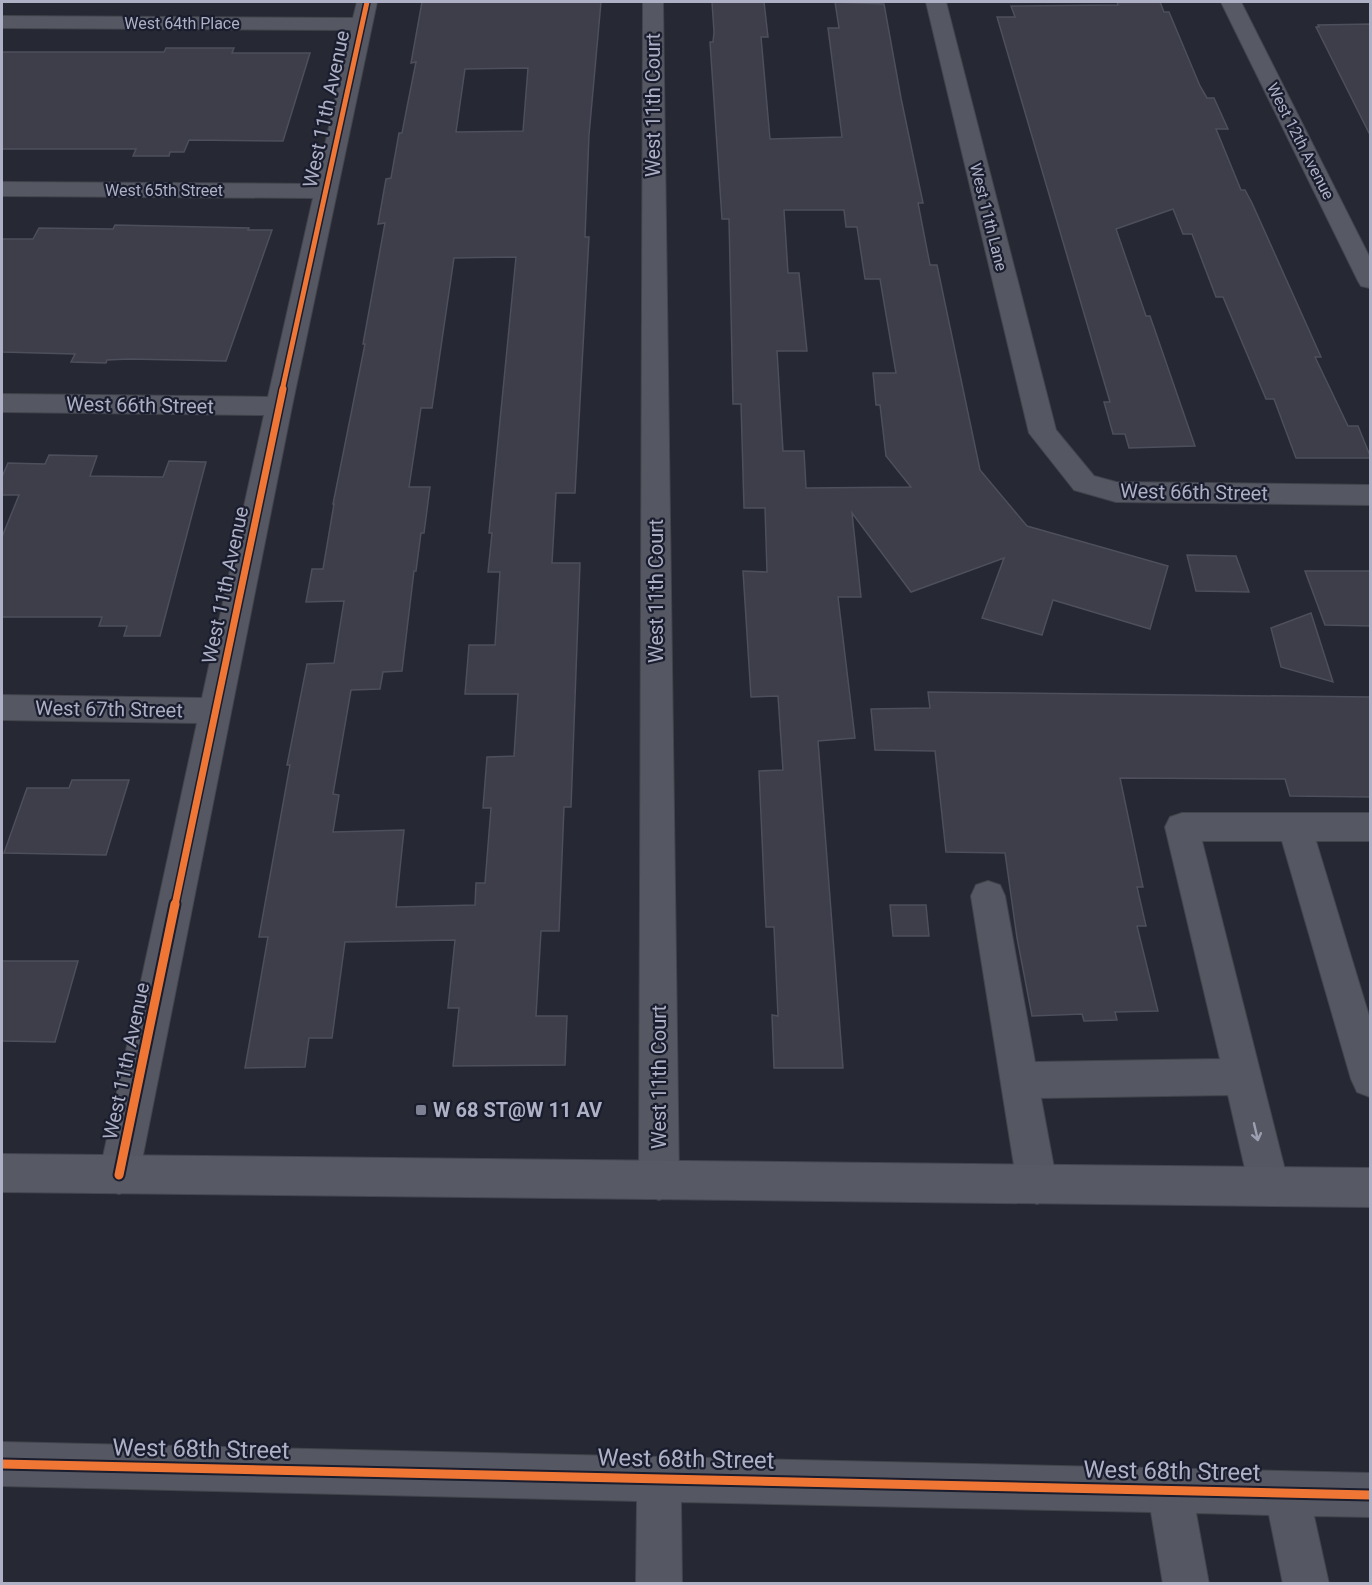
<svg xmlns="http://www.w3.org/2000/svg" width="1372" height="1585" font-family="Roboto,sans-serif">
<rect width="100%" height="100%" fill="#262833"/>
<g fill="#3d3e49" stroke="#4d4f5c" stroke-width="1.5" fill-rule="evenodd">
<path d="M422 2H601L589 135 585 237H589L575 493H556L552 563H580L571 807H564L559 931H541L536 1016H567L565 1065 453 1066 459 1008H448L455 940 345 942 332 1038H309L305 1067 245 1068 268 937H259L290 765H287L307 664 334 663 344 601 306 602 312 569H323L334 504H333L365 344H363L385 223 378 224 386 179 391 178 399 133H402L408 102 416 62 411 63ZM528 68 523 131 456 132 465 69ZM516 257 489 533H492L488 572H500L495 645H469L465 694H518L514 756 487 757 483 808H491L485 883H476L475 905 396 907 404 830 333 832 339 795 333 794 351 690 380 689 383 672 402 671 414 571H416L421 533H424L430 487H409L421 408H432L454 258Z"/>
<path d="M712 2H764L768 37H761L770 139 842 137 828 28H839L835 2 884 4 901 98 923 203H918L930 265H937L980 470 1027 526 1168 566 1150 629 1053 600 1042 635 982 618 1004 558 911 592 852 513 861 597H838L855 738 818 741 843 1068H774L772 1015 778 1016 774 927H766L759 771 783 770 778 696 751 697 743 571 767 572 765 508H744L741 404H733L729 219H722L710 42H713L714 32ZM784 210H844L846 227H857L865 279H880L896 373H873L876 405H880L886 456 911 487 806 488 804 451H783L777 351H807L799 273H788Z"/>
<path d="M1117 2H1160L1164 12H1169L1200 86 1207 98H1214L1228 129H1216L1241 190H1245L1252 203 1321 357H1315L1348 426H1358L1371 458H1296L1274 399H1266L1223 297H1216L1192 234H1183L1173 209 1116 229 1146 316H1150L1195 446 1129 448 1125 434H1113L1104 402H1110L997 17H1015L1011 6 1118 5Z"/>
<path d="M1371 24V137L1316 27H1319L1318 25Z"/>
<path d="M166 48H234L232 53H310L283 141 189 140 184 152H170L169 156H133L136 149H2V52H164Z"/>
<path d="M115 225 249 228 248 230H272L226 361 129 359 107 360 106 363 71 362 75 354 2 352V239H33L39 228 113 229Z"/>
<path d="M49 455 97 456 90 476 163 477 169 461 206 462 160 636H124L127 626H99L102 617H2V537L19 495H2V477L8 463 45 464Z"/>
<path d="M1187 555 1236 556 1249 592 1196 591Z"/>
<path d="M1305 571H1371V626L1325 625Z"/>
<path d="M1311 613 1333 682 1281 667 1271 628Z"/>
<path d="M928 692 1371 697V797L1290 796 1285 779 1120 778 1143 887H1137L1146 926H1137L1158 1011 1115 1012 1117 1020 1084 1021 1082 1014 1032 1016 1017 938 1005 853 946 852 935 751 875 750 871 709 930 708Z"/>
<path d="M72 780H129L106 855 4 853 27 788H69Z"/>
<path d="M890 905H926L929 936H893Z"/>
<path d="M2 961H78L55 1042 2 1041Z"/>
</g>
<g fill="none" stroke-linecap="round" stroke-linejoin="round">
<defs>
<g id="minor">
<path d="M357 2H377L292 406 139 1175 133 1189 119 1194 105 1189 99 1175 197 723 2 720V695L202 698 264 415 2 412V394L268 397 313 198 2 196V182L316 184 351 30 2 28V16L353 18Z"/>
<path d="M643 2H663L679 1181 673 1195 659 1200 645 1195 639 1181Z"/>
<path d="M926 2H946L1056 430 1094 476 1116 482 1370 485V505L1116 502 1074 490 1029 433Z"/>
<path d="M1182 813H1370V841H1316L1370 1019V1097L1357 1092 1351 1079 1282 841H1202L1289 1186 1283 1200 1269 1206 1255 1200 1249 1186 1228 1095 1041 1098 1057 1184 1051 1198 1037 1204 1023 1198 1017 1184 971 896 976 885 988 881 1000 885 1005 896 1035 1062 1220 1059 1165 827 1170 817Z"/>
<path d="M2 1442 1370 1473V1517L1314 1516 1329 1584H1283L1269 1515 1196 1513 1209 1584H1163L1151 1512 681 1502 682 1584H636L637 1501 2 1486Z"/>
</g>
<g id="major">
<path d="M1221 2H1241L1370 258V288L1361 286 1358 281Z"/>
<path d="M2 1154 1370 1168V1207L2 1192Z"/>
</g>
</defs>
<use href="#minor" stroke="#42444c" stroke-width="2"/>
<use href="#major" stroke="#434550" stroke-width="2"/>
<use href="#minor" fill="#555762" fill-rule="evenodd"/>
<use href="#major" fill="#575964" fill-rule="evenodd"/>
<defs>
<path id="cycleway-far2" d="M282 391 367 2"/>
<path id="cycleway-far1" d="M175 905 283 389"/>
<g id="cycleway">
<path d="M119 1175 175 904"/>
<path d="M2 1464 1370 1495"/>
</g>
</defs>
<use href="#cycleway-far2" stroke="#191d2e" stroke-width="8"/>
<use href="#cycleway-far1" stroke="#191d2e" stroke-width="10"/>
<use href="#cycleway" stroke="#191d2e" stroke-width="13"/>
<use href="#cycleway-far2" stroke="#f07635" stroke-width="5"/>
<use href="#cycleway-far1" stroke="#f07635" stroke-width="7"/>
<use href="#cycleway" stroke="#f07635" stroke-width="9"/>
</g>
<defs><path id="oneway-shaft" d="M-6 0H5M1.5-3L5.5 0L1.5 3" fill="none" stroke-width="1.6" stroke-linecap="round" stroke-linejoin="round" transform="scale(1.5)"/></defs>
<use stroke="#9c9fb2" href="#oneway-shaft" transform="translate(1256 1132) rotate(77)"/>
<rect fill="#7e8193" stroke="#191d2e" stroke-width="2" x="415" y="1104" width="12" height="12" rx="3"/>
<g text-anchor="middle" stroke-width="4.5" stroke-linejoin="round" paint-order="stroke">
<g font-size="16" fill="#aeb1c6" stroke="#191d2e">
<text x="182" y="29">West 64th Place</text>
<text transform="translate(1301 141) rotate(63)" y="6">West 12th Avenue</text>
<text x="164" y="196">West 65th Street</text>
<text transform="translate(989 217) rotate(76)" y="6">West 11th Lane</text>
</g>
<g font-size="20" fill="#aeb1c6" stroke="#191d2e">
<text transform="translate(653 105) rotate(-90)" y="7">West 11th Court</text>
<text transform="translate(326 109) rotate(-78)" y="7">West 11th Avenue</text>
<text transform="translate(140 405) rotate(1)" y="7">West 66th Street</text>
<text transform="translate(1194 492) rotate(1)" y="7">West 66th Street</text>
<text transform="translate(225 585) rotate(-78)" y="7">West 11th Avenue</text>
<text transform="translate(656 591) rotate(-90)" y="7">West 11th Court</text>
<text transform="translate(109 709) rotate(1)" y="7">West 67th Street</text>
<text transform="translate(126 1061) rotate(-78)" y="7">West 11th Avenue</text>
<text transform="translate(659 1077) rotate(-90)" y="7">West 11th Court</text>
</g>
<g font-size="20" font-weight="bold" fill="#aeb1c6" stroke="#191d2e" text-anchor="start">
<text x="433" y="1117">W 68 ST@W 11 AV</text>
</g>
<g font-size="24" fill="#aeb1c6" stroke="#191d2e">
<text transform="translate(201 1449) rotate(1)" y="8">West 68th Street</text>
<text transform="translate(686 1459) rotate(1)" y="8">West 68th Street</text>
<text transform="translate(1172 1471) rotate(1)" y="8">West 68th Street</text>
</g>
</g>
<rect width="1372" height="1585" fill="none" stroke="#aeb1c6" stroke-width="6"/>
</svg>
